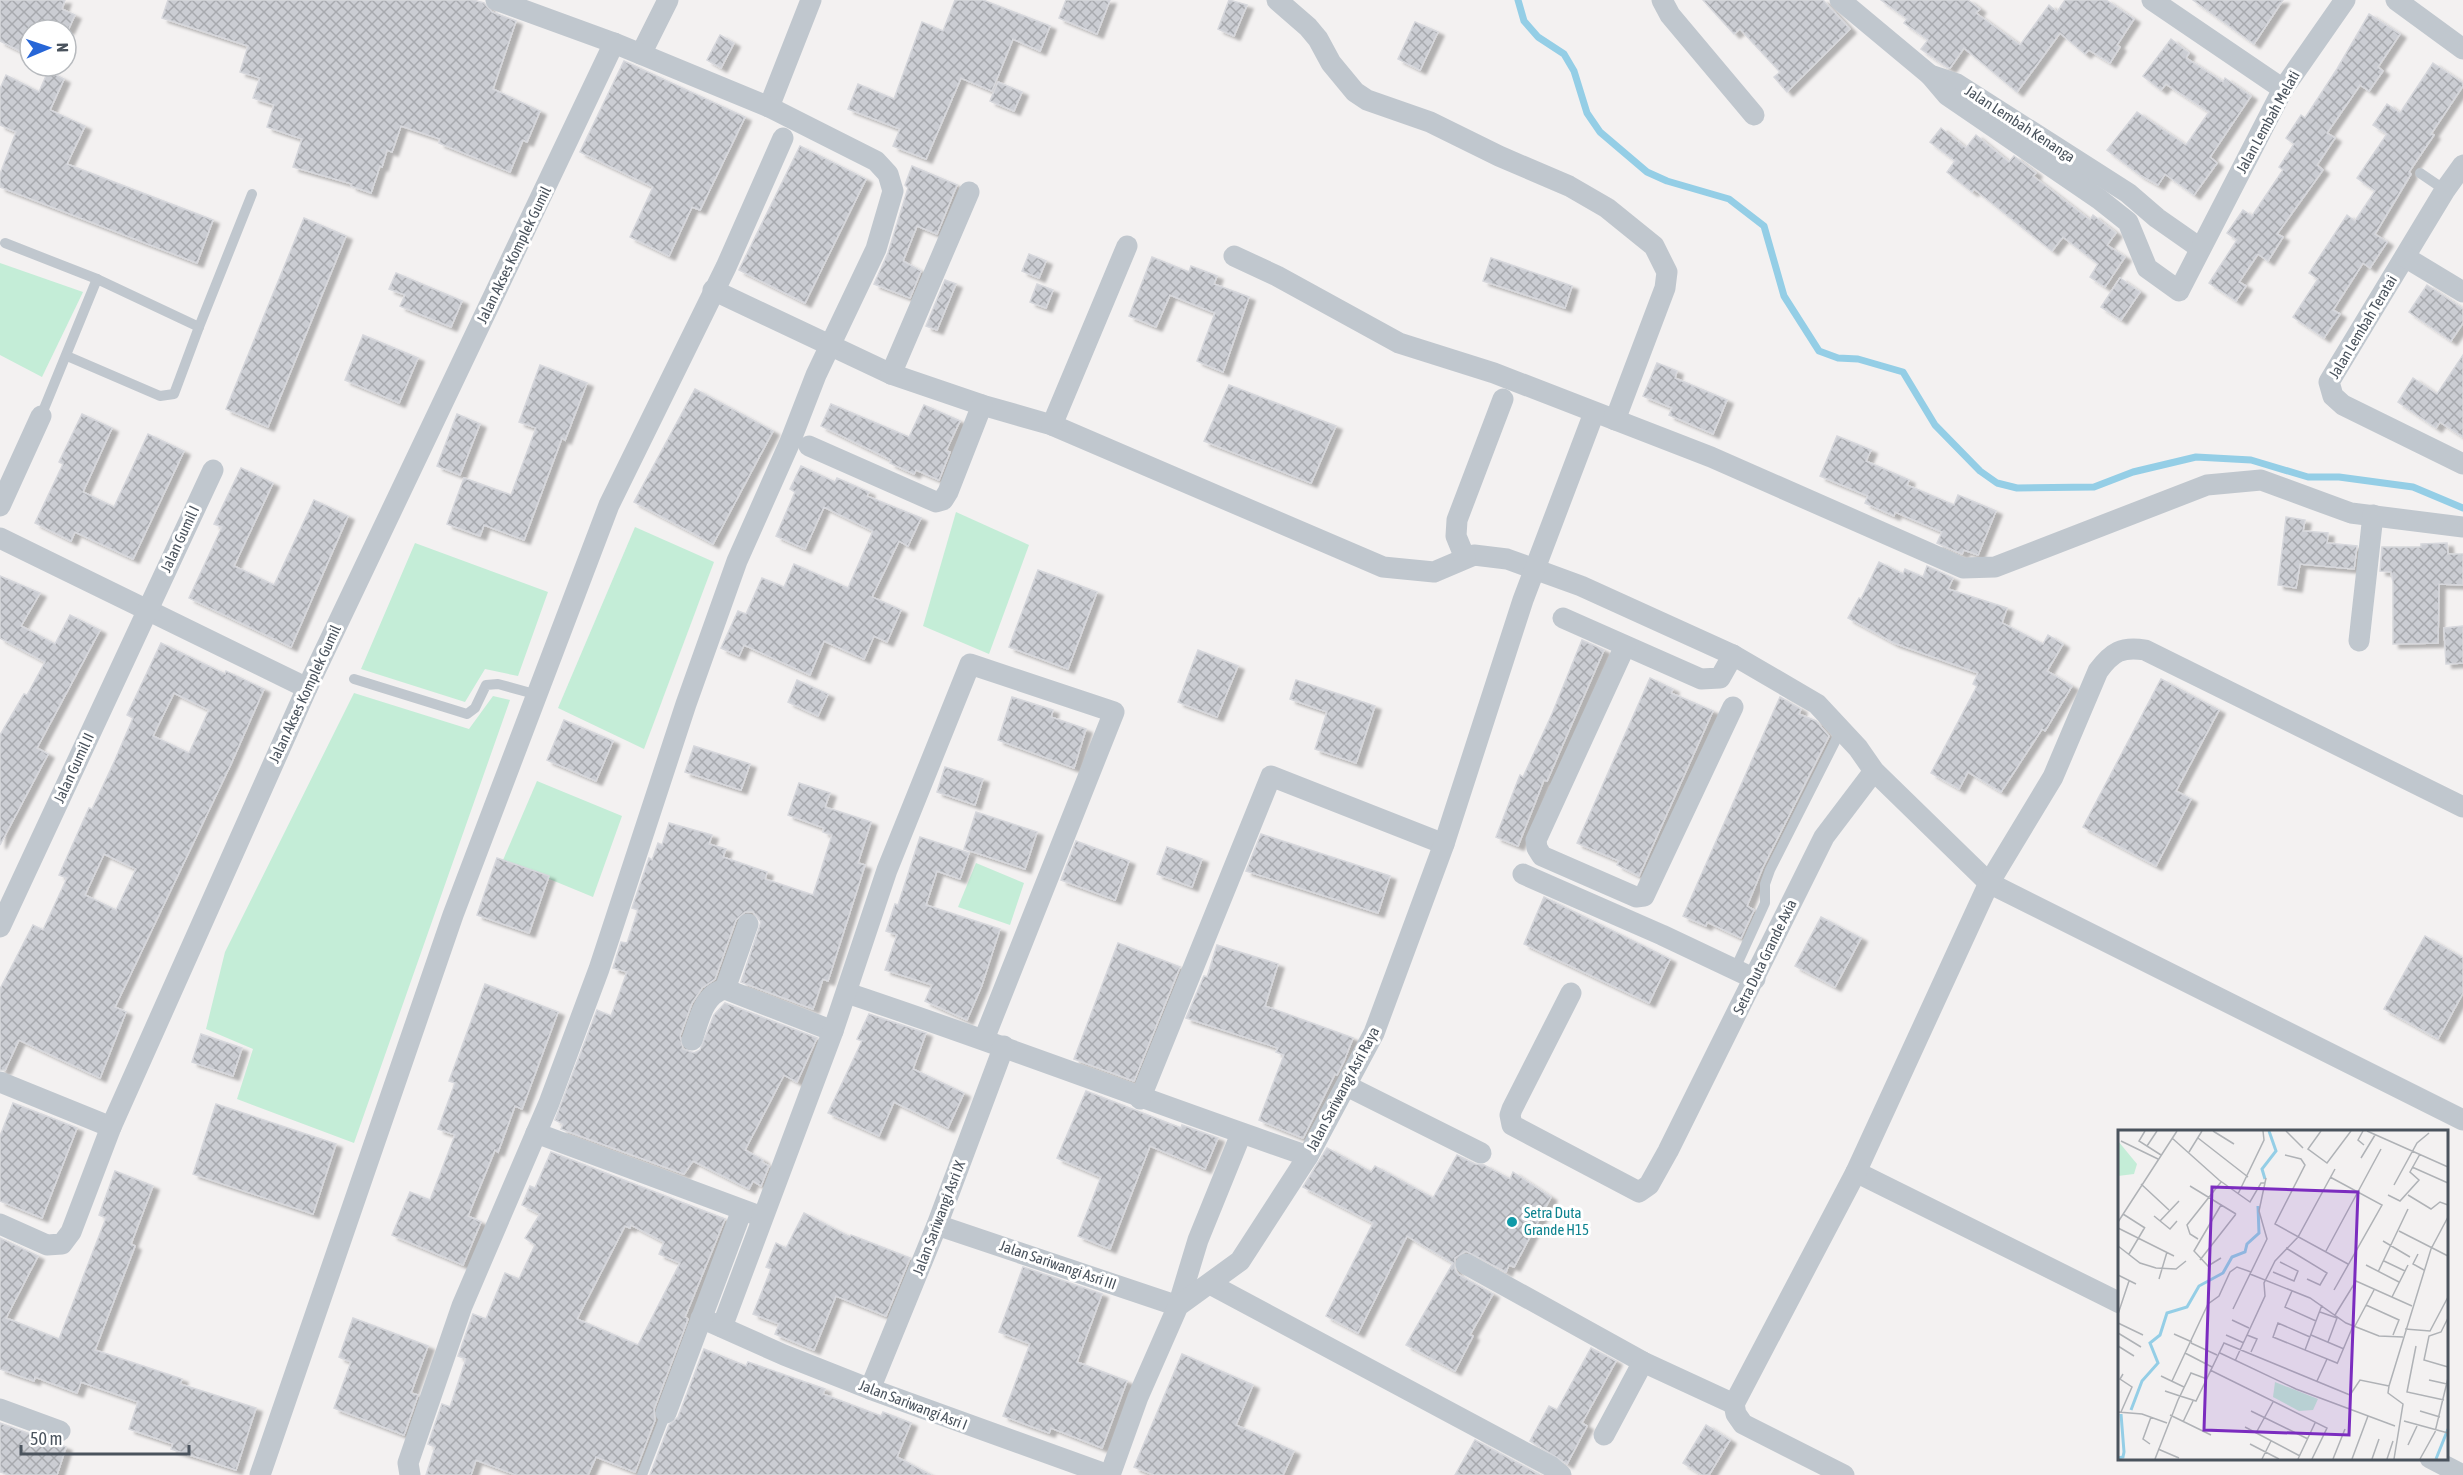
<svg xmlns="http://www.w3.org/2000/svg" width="2463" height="1475" font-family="'Asap Condensed',sans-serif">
<defs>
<pattern id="building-cross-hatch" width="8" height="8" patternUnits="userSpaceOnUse" patternTransform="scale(1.5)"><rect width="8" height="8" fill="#cbcdd3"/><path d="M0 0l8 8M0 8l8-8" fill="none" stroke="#a7a9ae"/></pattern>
<filter id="shadow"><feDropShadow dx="6" dy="4" stdDeviation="1.5" flood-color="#0004"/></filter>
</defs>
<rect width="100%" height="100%" fill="#f3f1f1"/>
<g fill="#c4edd7">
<path d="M0 263 83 292 42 377 0 355Z"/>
<path d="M956 512 1029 545 989 654 923 626Z"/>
<path d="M635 527 714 562 644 749 558 708Z"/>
<path d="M415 543 548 592 518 676 485 669 465 702 361 669Z"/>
<path d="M354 693 469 729 493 696 510 700 354 1143 237 1099 253 1049 206 1029 225 952Z"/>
<path d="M537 781 622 816 593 897 503 860Z"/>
<path d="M976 863 1024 883 1010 925 958 907Z"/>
</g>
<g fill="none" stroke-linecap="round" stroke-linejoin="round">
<path stroke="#94cee6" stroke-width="7" d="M1518 0 1524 21 1538 37 1564 54 1574 71 1587 113 1600 132 1647 172 1667 181 1729 199 1764 226 1784 296 1819 351 1838 358 1858 359 1903 372 1935 425 1980 471 1997 483 2017 488 2094 487 2133 472 2196 457 2251 460 2308 477H2339L2413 487 2463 508"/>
</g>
<g fill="url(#building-cross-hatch)" stroke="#d6d7dc" stroke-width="1.5" fill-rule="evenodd" filter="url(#shadow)">
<path d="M0 0H65L62 9 75 15 68 30H30V49L22 45 20 51 0 41Z"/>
<path d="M168 0H473L484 3 492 12 516 21 493 89 540 111 527 142 523 140 510 172 439 143 440 139 401 126 392 152 387 150 382 167 380 166 371 193 351 186 352 184 293 167 302 139 267 127 274 105 253 98 260 78 240 72 248 46 162 18Z"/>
<path d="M955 0H983L1050 26 1040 51 1013 39 992 91 961 78 926 159 893 146 900 129 848 109 858 84 894 99 922 22 943 31Z"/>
<path d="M1066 0H1110L1097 34 1059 18Z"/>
<path d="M1229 0 1247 5 1234 36 1218 29Z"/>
<path d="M1703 0H1823L1850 29 1787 92 1774 77 1780 72 1740 29 1734 34Z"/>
<path d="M1881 0H1968L1980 9 1976 13 2020 45 2049 5 2057 12 2065 0H2106L2134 19 2117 45 2120 47 2110 63 2089 50 2085 54 2060 33 2017 92 1964 48 1950 68 1947 67 1921 49 1928 40 1904 23 1907 19Z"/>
<path d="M2193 0H2283L2254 44Z"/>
<path d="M2369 14 2400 34 2378 67 2383 71 2369 91 2360 85 2327 133 2335 138 2317 165 2323 170 2277 234 2283 237 2268 261 2258 254 2239 282 2246 286 2236 301 2209 283 2237 240 2227 233 2243 210 2252 216 2283 170 2279 167 2294 144 2286 138 2301 115 2305 118 2337 69Z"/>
<path d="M1415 22 1438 32 1420 70 1398 59Z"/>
<path d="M720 35 734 43 721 68 707 60Z"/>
<path d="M2171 39 2189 53 2186 58 2223 82 2225 78 2251 96 2210 157 2217 163 2194 195 2165 174 2158 185 2140 175 2107 150 2137 112 2186 145 2209 112 2166 84 2161 90 2143 76Z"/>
<path d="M624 61 745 117 700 210 692 207 669 256 630 237 653 187 580 152Z"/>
<path d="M2433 63 2463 83V86L2431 134 2434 135 2409 172 2411 174 2375 234 2387 242 2370 268 2363 263 2333 310 2340 314 2324 338 2293 317 2318 279 2309 273 2347 215 2355 221 2375 191 2357 178 2387 134 2373 125 2387 104 2400 113Z"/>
<path d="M48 71 64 79 50 110 85 126 67 164 213 220 197 263 0 187V174L16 132 0 125V89L6 75 39 92Z"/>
<path d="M998 82 1022 92 1014 111 990 101Z"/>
<path d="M1941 128 1966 148 1976 135 2009 162 2014 156 2036 173 2033 176 2090 220 2093 215 2116 233 2107 245 2125 257 2105 287 2090 277 2098 264 2063 237 2052 251 1974 189 1972 192 1947 172 1955 161 1930 142Z"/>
<path d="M800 146 866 179 805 303 739 270Z"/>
<path d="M912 166 957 185 937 234 917 226 903 261 921 271 910 298 874 284 888 253 908 188 905 185Z"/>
<path d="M304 218 346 236 268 427 226 409Z"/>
<path d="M1029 254 1046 261 1039 278 1022 271Z"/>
<path d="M1152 257 1189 272 1191 266 1217 276 1214 284 1249 297 1223 372 1197 361 1215 313 1170 295 1156 327 1129 316Z"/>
<path d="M1491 258 1572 286 1565 308 1483 281Z"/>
<path d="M396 273 462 301 451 327 400 306 405 295 389 289Z"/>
<path d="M2120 278 2140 292 2121 320 2101 307Z"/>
<path d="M945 280 956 284 937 330 926 326Z"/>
<path d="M1037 284 1053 290 1046 308 1030 302Z"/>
<path d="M2427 285 2463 309V323L2451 341 2409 312Z"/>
<path d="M363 335 418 358 399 403 345 380Z"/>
<path d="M2463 355V437L2440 422 2436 428 2398 402 2413 378 2437 394Z"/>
<path d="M1657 363 1677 371 1675 378 1727 400 1713 434 1669 415 1672 408 1643 396Z"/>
<path d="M540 365 587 383 565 440 562 438 524 540 484 525 480 536 447 524 464 478 511 495 536 428 519 422Z"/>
<path d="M1229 385 1336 426 1311 483 1204 441Z"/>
<path d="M695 389 773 431 713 544 634 502Z"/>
<path d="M831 404 909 437 924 405 960 421 946 451 950 452 939 480 916 470 914 474 890 463 891 460 821 426Z"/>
<path d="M82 414 112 428 83 492 114 507 148 434 184 451 133 559 75 532 71 541 35 523 63 464 59 462Z"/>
<path d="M457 414 480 424 460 475 437 466Z"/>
<path d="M1837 436 1871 450 1866 461 1909 480 1907 485 1954 505 1958 495 1996 511 1978 555 1964 550 1962 554 1937 543 1942 532 1895 512 1894 516 1865 503 1868 496 1820 476Z"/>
<path d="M801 466 835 482 837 478 869 492 867 496 921 518 908 546 899 541 872 597 901 610 887 642 874 636 864 659 824 641 810 675 744 645 739 656 721 648 738 611 746 614 762 578 784 587 794 564 848 588 873 531 824 507 805 549 776 536 795 492 790 489Z"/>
<path d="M241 468 273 483 234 566 274 585 314 500 348 516 291 647 189 598 222 527 214 524Z"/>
<path d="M2286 517 2305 520 2303 531 2328 533 2327 543 2357 546 2354 569 2300 564 2296 588 2278 585Z"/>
<path d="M2447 543 2448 554H2463V585L2439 584 2438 643 2393 644V582L2391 572 2380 571 2382 547H2421V544Z"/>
<path d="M1879 562 1903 574 1905 569 1923 577 1927 566 1953 578 1948 589 2007 608 2002 623 2043 644 2048 635 2063 644 2047 671 2072 686 2045 731 2042 729 2001 792 1968 772 1959 789 1931 773 1977 686 1973 684 1978 673 1894 643 1848 618 1859 598 1861 599Z"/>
<path d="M1038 570 1097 592 1068 669 1009 647Z"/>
<path d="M0 576 40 593 21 626 55 644 70 615 100 630 37 748 48 754 0 845V735L24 694 27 695 45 662 0 638Z"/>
<path d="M2463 626V663L2446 664 2444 628Z"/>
<path d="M1582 640 1604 650 1547 781 1544 780 1518 846 1496 837 1520 775 1523 777 1552 714Z"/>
<path d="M161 643 225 674 226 671 264 689 231 764 115 1007 126 1012 100 1078 19 1040 5 1070H0V989L33 925 43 930 67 878 59 875 89 808 92 809 115 760 133 718 127 715ZM174 693 209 710 189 753 153 736ZM104 854 136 869 116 910 85 895Z"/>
<path d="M1198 650 1238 666 1217 717 1178 702Z"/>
<path d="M1650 678 1673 689 1671 693 1713 711 1639 876 1617 865 1619 861 1577 843Z"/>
<path d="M2161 679 2219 710 2176 791 2191 799 2156 866 2083 827Z"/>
<path d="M797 680 828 694 818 716 788 702Z"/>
<path d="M1296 680 1375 706 1356 763 1315 749 1327 712 1290 699Z"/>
<path d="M1012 697 1053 710 1051 717 1086 729 1074 768 998 740Z"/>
<path d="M1780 697 1801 709 1799 714 1816 721 1829 736 1763 867 1747 906 1754 910 1741 938 1707 922 1706 926 1683 916Z"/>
<path d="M564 720 613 741 596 781 547 760Z"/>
<path d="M694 746 750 764 741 790 685 772Z"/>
<path d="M945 767 983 779 975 805 937 792Z"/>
<path d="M799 783 830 793 825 807 871 822 858 863 865 865 828 981 823 979 813 1009 741 982 761 922 753 912H745L736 920 715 979 702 988 692 1003 680 1036 683 1049 694 1053 700 1050 714 1015 725 1003 817 1038 797 1082 784 1075 745 1150 763 1160 762 1162 769 1166 761 1186 753 1181 749 1189 693 1161 684 1174 561 1129 563 1124 555 1120 597 1010 611 1016 627 972 613 968 621 942 627 943 638 910 632 908 649 858 652 860 658 843 662 845 669 823 712 835 709 844 726 849 723 857 767 872 765 879 813 895 832 835 823 832 824 828 788 815Z"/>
<path d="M976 812 1037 832 1025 869 964 849Z"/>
<path d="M1261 834 1390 876 1378 913 1246 871Z"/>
<path d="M920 837 969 853 960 879 937 871 926 905 1000 929 982 985 967 1020 925 1001 932 985 885 970 897 935 886 931 895 904 898 905Z"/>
<path d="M1076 841 1129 861 1115 900 1061 880Z"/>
<path d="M1167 847 1202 859 1192 887 1157 874Z"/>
<path d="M497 858 549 876 529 933 477 915Z"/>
<path d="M1544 897 1670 959 1649 1003 1524 944Z"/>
<path d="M1821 917 1861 938 1835 987 1795 966Z"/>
<path d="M2425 936 2463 958V993L2438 1039 2384 1009Z"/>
<path d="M1118 943 1180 967 1134 1081 1074 1059Z"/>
<path d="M1217 945 1278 964 1265 1006 1353 1038 1344 1061 1337 1075 1335 1074 1303 1138 1259 1120 1284 1055 1276 1052 1278 1048 1186 1018 1204 976 1207 977Z"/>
<path d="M485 984 558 1012 522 1109 515 1106 498 1152 495 1150 468 1216 481 1222 463 1265 392 1235 410 1192 430 1200 455 1135 438 1129 455 1083 449 1081Z"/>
<path d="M869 1014 926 1033 913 1069 964 1093 948 1128 894 1102 879 1136 828 1113 862 1041 857 1039Z"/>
<path d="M201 1034 242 1048 233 1076 192 1062Z"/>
<path d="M1086 1091 1181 1128 1182 1125 1218 1138 1205 1169 1150 1146 1110 1249 1078 1236 1101 1177 1057 1158Z"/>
<path d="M13 1103 77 1128 42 1218 0 1201V1136Z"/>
<path d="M216 1104 336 1144 313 1214 193 1174Z"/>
<path d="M1327 1148 1371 1172 1375 1166 1433 1198 1457 1155 1475 1164 1484 1165 1510 1179 1513 1172 1551 1197 1514 1267 1509 1265 1506 1272 1466 1251 1455 1258V1270L1459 1275 1493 1294 1470 1335 1473 1336 1455 1371 1406 1345 1453 1263 1407 1236 1358 1333 1326 1316 1373 1223 1303 1187Z"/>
<path d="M551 1152 725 1219 685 1317 688 1319 654 1409 655 1420 635 1472 596 1457 588 1475H516L476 1460 471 1475H426L435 1447 428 1444 442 1404 450 1407 466 1359 458 1356 473 1314 486 1319 505 1273 519 1279 535 1245 525 1238 540 1214 522 1205 530 1186 535 1188ZM631 1225 664 1242 659 1254 680 1263 638 1345 577 1319 625 1226 630 1228Z"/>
<path d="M115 1171 153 1186 131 1244 135 1246 95 1350 182 1379 180 1384 256 1408 236 1470 171 1449 173 1444 129 1429 138 1402 81 1382 77 1393 35 1377 34 1381 0 1369V1238L38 1256 6 1318 59 1339 106 1218 99 1215Z"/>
<path d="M804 1213 850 1237 851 1235 910 1258 886 1316 836 1296 814 1350 775 1334 779 1324 753 1314 771 1269 766 1267 776 1243 786 1248Z"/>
<path d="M1023 1267 1102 1294 1077 1362 1127 1381 1102 1448 1051 1428 1049 1433 1003 1416 1030 1344 999 1332Z"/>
<path d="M353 1318 428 1346 411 1393 418 1395 404 1435 334 1408 351 1362 339 1357Z"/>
<path d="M1591 1348 1616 1361 1582 1423 1587 1426 1567 1464 1530 1441 1549 1406 1557 1410Z"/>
<path d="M704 1349 746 1366 748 1362 825 1389 823 1394 881 1416 883 1412 911 1423 897 1457 931 1475H650L669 1425 678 1417Z"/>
<path d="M1182 1354 1253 1385 1236 1425 1294 1451 1283 1475H1154L1134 1467Z"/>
<path d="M0 1423 66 1447 57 1475H10L0 1472Z"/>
<path d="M1706 1425 1730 1440 1709 1475H1702L1683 1463Z"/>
<path d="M1475 1440 1540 1475H1455Z"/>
</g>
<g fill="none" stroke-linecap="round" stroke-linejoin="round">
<g stroke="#c0c7ce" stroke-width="10">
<path d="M2420 173 2445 190"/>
<path d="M5 243 97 279"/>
<path d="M67 356 160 396 174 394 199 327"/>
<path d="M41 416 97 279 199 327 252 194"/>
<path d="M354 679 467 714 475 708 486 685 498 684 538 695"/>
<path d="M1735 969 1765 903V884L1770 870 1841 730"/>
<path d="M642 1475 666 1413"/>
</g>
<g stroke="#c0c7ce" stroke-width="21">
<path d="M1277 0 1308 27 1318 39 1331 63 1355 92 1367 100 1430 122 1499 156 1569 186 1607 208 1654 246 1667 272 1665 288 1615 420"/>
<path d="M1662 0 1670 15 1754 115"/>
<path d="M1840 0 1930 75 1957 84 2128 193 2157 218 2200 248"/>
<path d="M2152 0 2283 89"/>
<path d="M2396 0 2463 49"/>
<path d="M641 54 668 0"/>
<path d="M1930 75 1947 95 2099 199 2128 222 2147 268 2179 291 2283 89 2345 0"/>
<path d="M769 107 811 0"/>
<path d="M2463 165 2445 190 2329 382 2333 396 2343 405 2463 464"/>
<path d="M1234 256 1277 276 1399 343 1494 373 1711 457 1963 568 1995 567 2207 485 2261 480 2351 513 2463 527"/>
<path d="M2405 257 2463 292"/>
<path d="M713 290 891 374 982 405 1052 425 1383 567 1434 572 1474 555 1507 559 1581 586 1733 655 1817 704 1858 748 1874 771 1989 883 2463 1120"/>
<path d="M891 374 969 192"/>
<path d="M1052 425 1127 246"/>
<path d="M809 446 936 502 943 500 948 492 982 405"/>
<path d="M0 506 41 416"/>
<path d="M0 538 307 688"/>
<path d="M1465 558 1456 536 1457 520 1503 399"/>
<path d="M1563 618 1701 679 1720 678 1733 655"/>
<path d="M2359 641 2373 515"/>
<path d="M1625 646 1536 840 1537 848 1542 856 1636 897 1644 896 1733 707"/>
<path d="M1523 874 1662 935 1755 979"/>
<path d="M0 927 213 470"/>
<path d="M725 989 833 1031"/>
<path d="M847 993C1001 1044 1153 1103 1308 1156"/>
<path d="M1571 993 1512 1109 1510 1115 1512 1125 1639 1192 1649 1185 1668 1151 1824 837 1874 771"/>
<path d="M692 1040C699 1021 703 994 725 989L748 924"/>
<path d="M0 1082 111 1127"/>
<path d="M1347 1086 1481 1153"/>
<path d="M1140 1099 1271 776 1444 844"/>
<path d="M536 1133 762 1217"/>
<path d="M1856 1172 2120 1303"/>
<path d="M0 1224 47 1245 62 1244 71 1232 111 1127 307 688 614 43"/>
<path d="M937 1225 1178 1306 1198 1240 1241 1134"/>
<path d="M1466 1264 1643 1362 1734 1404"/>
<path d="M1210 1284 1550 1466 1561 1475"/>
<path d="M701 1318 784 1355 870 1389 1108 1475"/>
<path d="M722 1327 833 1031 887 870 970 664 1114 712 984 1039"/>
<path d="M870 1389 937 1225 1004 1046"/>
<path d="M0 1409 60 1431"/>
<path d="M666 1413 742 1210"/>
<path d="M1604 1435 1643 1362"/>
<path d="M2430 1458 2463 1475"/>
<path d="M260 1475 453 915 609 505 726 267 783 138"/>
<path d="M410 1475 408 1463 462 1306 549 1103 599 969 686 704 737 561 790 442 816 375 876 249 893 191 888 174 876 161 769 107 614 43 496 0"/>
<path d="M1110 1475 1138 1397 1178 1306 1240 1261 1308 1156 1374 1033 1444 844 1523 600 1594 413"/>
<path d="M1844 1475 1743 1424 1736 1414 1734 1404 1856 1172 1989 883 2053 777 2098 671C2112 652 2122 646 2145 650L2463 807"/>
</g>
</g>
<circle fill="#0f9aa8" stroke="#fff" stroke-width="2" cx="1512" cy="1222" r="6"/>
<g text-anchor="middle" stroke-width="6" stroke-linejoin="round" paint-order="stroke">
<g font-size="15" fill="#4a535d" stroke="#fff">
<text transform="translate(2268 122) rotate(-61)" y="5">Jalan Lembah Melati</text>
<text transform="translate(2020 124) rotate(33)" y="5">Jalan Lembah Kenanga</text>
<text transform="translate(514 255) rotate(-64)" y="5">Jalan Akses Komplek Gumil</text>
<text transform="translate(2363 327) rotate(-59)" y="5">Jalan Lembah Teratai</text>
<text transform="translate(180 539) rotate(-65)" y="5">Jalan Gumil I</text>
<text transform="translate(305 694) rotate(-65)" y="5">Jalan Akses Komplek Gumil</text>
<text transform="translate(74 768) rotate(-65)" y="5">Jalan Gumil II</text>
<text transform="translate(1765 957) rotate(-64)" y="5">Setra Duta Grande Axia</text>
<text transform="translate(1343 1089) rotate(-62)" y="5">Jalan Sariwangi Asri Raya</text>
<text transform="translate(939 1218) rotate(-69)" y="5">Jalan Sariwangi Asri IX</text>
<text transform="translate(1058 1265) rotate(19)" y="5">Jalan Sariwangi Asri III</text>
<text transform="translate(913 1405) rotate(21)" y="5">Jalan Sariwangi Asri I</text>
</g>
<g font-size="15" fill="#0d838f" stroke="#fff" text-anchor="start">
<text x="1524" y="1218">Setra Duta<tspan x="1524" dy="17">Grande H15</tspan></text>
</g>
</g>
<g transform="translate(2118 1130)">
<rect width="330" height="330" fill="#f3f1f1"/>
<path d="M157 252 200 269 195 280 181 281 155 267Z" fill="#c4edd7"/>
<path d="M0 11 19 34 16 44 0 46Z" fill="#c4edd7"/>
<path fill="none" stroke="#94cee6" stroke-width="3" d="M147 49 144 39 158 21 151 1M13 280 24 251 40 233 32 213 42 205 49 183 69 177 81 156 105 143 114 127 127 122 129 114 141 103 140 76M0 328 5 327 6 322 3 284M318 329 330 299"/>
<path fill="none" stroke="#afb2b6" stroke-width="1.5" d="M27 1 21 11 43 25M95 1 116 14M168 1 185 18M203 1 190 19 209 33 233 1M245 1 240 10 246 15M249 1 330 37M54 8 101 50 132 72 143 53H147M80 8 130 47M3 11 40 29M29 16 39 1M71 22 84 1M167 25 183 29 187 35 157 94 230 134M243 28 257 5M294 37 330 53M212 47 264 75 216 160M23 54 51 80M276 55 299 13 311 3M72 56 118 84M120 64 146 10 145 1M270 65 282 71 301 50 292 42 302 24M290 65 313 79 322 72 330 75M103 75 76 121 90 136 103 128M5 84 27 98M36 86 52 99 59 91M42 91 61 71M0 92 59 1M0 98 56 126M281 101 330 126M80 109 72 104 69 95 103 52M265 111 292 127M0 116 22 133 38 138 58 139 68 131M168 118 209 143 202 155 189 149M208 121 263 19M11 124 27 97M300 124 295 134 306 140M82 130 118 84M266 131 287 141M248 135 281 152M155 142 176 151 180 141 162 132M260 142 290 79M132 144 192 168 228 193 261 206 285 207M0 145 18 154M41 149 49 122M174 161 167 177 198 191M274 167 290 135M248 175 281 190 275 205M115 179 149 109 141 81 148 48M202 182 219 188 210 212M0 184 11 151M217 185 238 151 294 176M330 188 323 202 311 206 306 230 330 237M114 190 131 198M0 193 25 205M237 196 256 160M287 199 312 201 330 167M0 203 23 217M56 204 74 212M108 205 126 213M129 205 139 209 133 222M193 205 226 219M192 207 160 193 155 207 219 233M73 213 99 225M0 216 16 226M298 216 289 262 326 270M187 220 204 175M67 223 94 237M102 223 178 259 277 296M117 231 147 166 146 153 157 131 180 107 217 39M219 234 235 196M92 240 209 298 194 329M43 246 66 257M311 250 329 254M54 251 90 174 101 166 112 142 119 137 133 142M199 251 209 229M47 261 62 266 73 243 89 249M133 281 190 309M302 281 322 287M0 282 24 284 49 293M3 282 14 257 2 249 5 244M52 285 93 305M286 291 330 303M65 292 75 271M127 297 182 326M138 303 155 272M32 314 25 309 33 287M132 314 161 329M290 315 299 296M40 319 61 328M37 329 60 270 62 266 78 271 106 213 232 265 242 250 271 256M144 329 153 311M180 329 197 293M215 329 227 299M234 329 250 286M254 329 261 309M269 329 275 311M276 329 285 274 270 263 271 256 313 119 330 87M302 329 317 302 330 248"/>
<path fill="#7b2cbf" fill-opacity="0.15" stroke="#7b2cbf" stroke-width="3" d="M94 57 240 62 231 305 86 300Z"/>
<rect width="330" height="330" fill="none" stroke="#4a535d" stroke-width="3"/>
</g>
<g transform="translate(48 48) rotate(88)"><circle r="28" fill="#ffffff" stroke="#b7babe" stroke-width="1.5"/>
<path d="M0-4.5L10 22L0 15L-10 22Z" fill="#2766d7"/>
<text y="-9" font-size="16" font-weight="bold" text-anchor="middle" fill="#4a535d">N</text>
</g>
<path d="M21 1445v9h168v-9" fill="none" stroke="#4a535d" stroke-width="3"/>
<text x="30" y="1445" font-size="18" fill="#4a535d" stroke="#ffffff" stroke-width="4.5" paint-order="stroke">50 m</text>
</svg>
